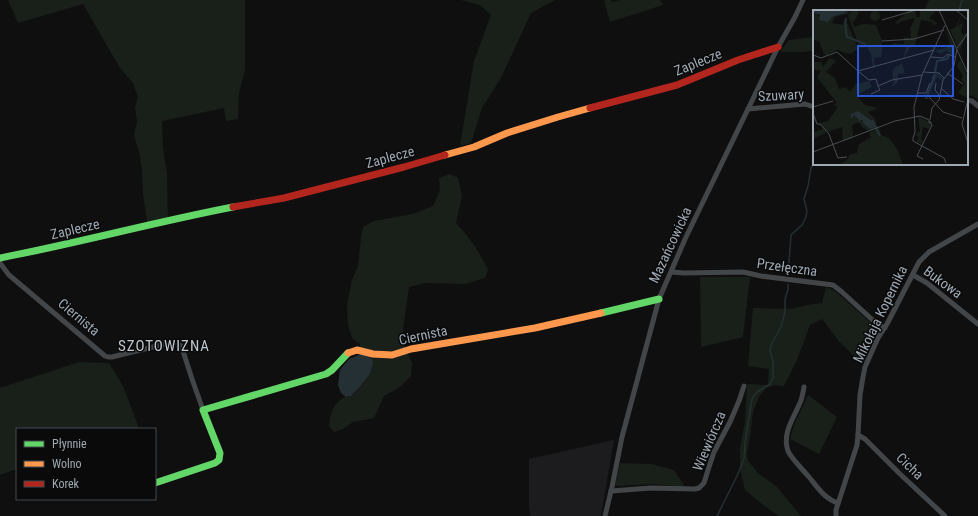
<svg xmlns="http://www.w3.org/2000/svg" width="978" height="516" font-family="'Roboto Condensed',sans-serif">
<rect width="100%" height="100%" fill="#0f0f10"/>
<path fill="#1c1c1e" d="M614 440 601 516H531L529 509V459Z"/>
<g fill="#19201a">
<path d="M8 0H245V70L239 93 238 119 226 121 224 108 162 121 163 147 167 175 168 219 147 223 143 192 142 171 140 156 134 135 137 121 135 107 138 97 133 83 120 68 83 4 18 23Z"/>
<path d="M461 0H555L531 13 501 78 482 108 471 143 460 146 474 61 491 15 480 5Z"/>
<path d="M604 0H611L612 2 620 0H660L663 5 610 22Z"/>
<path d="M929 0H978V100L973 96 967 95V11H924Z"/>
<path d="M814 37V51L802 52H780L789 40Z"/>
<path d="M450 174 458 178 462 196 456 223C470 238 479 251 488 270L485 278 465 284 425 283 409 287 403 329 405 347 412 363 411 376 400 387 384 396 374 418 353 422 343 429 334 432 329 426C330 414 333 403 345 397 347 397 349 397 351 396 357 393 365 380 369 375L366 355H359L360 344 352 338 348 325 347 304 352 280 358 266 361 238 363 227 374 221 413 214 433 206 440 190 439 178Z"/>
<path d="M700 277H750L743 337 701 347Z"/>
<path d="M826 287 835 291 879 330 871 345 864 364 860 362 838 340 822 319 810 325 797 360 784 386 775 385 766 388 759 397 753 412 750 437 747 452 748 461 759 474 776 486 801 516H779L763 505 745 490 740 468V448L745 422 747 384 768 385 769 369 748 366 753 308 791 309 807 305 822 303Z"/>
<path d="M79 362 109 363 123 386 139 428 17 429V469L0 475V388Z"/>
<path d="M808 395 837 417 819 454 790 439 795 423Z"/>
<path d="M620 463 651 464 674 470 685 487 652 484 615 486Z"/>
</g>
<path fill="#243033" d="M359 355H366L372 359 373 364 369 375 360 387 351 396 346 397 341 393 338 385 340 370 349 359Z"/>
<g fill="none" stroke-linecap="round" stroke-linejoin="round">
<g stroke="#243033" stroke-width="1.5">
<path d="M959 11 962 0"/>
<path d="M788 275 791 235 802 225 806 217 807 211 804 199 808 186 811 168 814 163"/>
<path d="M717 516 737 476 744 459 745 443 752 399 757 392 770 384 773 378V361L770 351 772 343 781 327 785 312V299L788 290V284"/>
</g>
<g stroke="#434649" stroke-width="5">
<path d="M967 100 972 101 978 106"/>
<path d="M748 109 805 104 814 107"/>
<path d="M0 263 9 275 105 356 108 357H112L173 342C178 343 180 344 182 348L192 379 203 410"/>
<path d="M671 272 684 273 743 272 761 276 833 285 842 292 877 324 885 328"/>
<path d="M913 275 927 283 978 324"/>
<path d="M804 387C803 393 802 400 799 405 793 419 782 434 788 451 791 458 804 471 809 477 818 488 825 499 838 503"/>
<path d="M858 435 865 439 900 474 945 516"/>
<path d="M611 491 651 488 695 489 699 488 704 483 708 470 714 452 730 422 739 401 744 386"/>
<path d="M605 516 612 487 622 437 659 299 686 237 778 47 795 17 803 0"/>
<path d="M836 516V510L857 445 858 435 860 395 863 377 865 367 878 338 887 324 919 262 929 252 978 224"/>
</g>
<g stroke="#63d668" stroke-width="7">
<path d="M0 258C78 243 155 222 233 207"/>
<path d="M601 313 659 299"/>
<path d="M155 483 215 463 219 460 220 453 203 410 326 374 332 370 348 353"/>
</g>
<g stroke="#ff974d" stroke-width="7">
<path d="M445 155 474 147 507 133 558 117 590 108"/>
<path d="M348 353 357 350 373 354 392 355 411 349 535 328 601 313"/>
</g>
<g stroke="#b3261e" stroke-width="7">
<path d="M590 108 677 85 738 60 778 47"/>
<path d="M233 207 284 198 404 167 445 155"/>
</g>
</g>
<g text-anchor="middle" stroke-width="3" stroke-linejoin="round" paint-order="stroke">
<g font-size="14" fill="#9ea9b3" stroke="#0a0a0b">
<text transform="translate(698 62) rotate(-22)" y="5">Zaplecze</text>
<text transform="translate(781 95) rotate(-3)" y="5">Szuwary</text>
<text transform="translate(390 157) rotate(-15)" y="5">Zaplecze</text>
<text transform="translate(75 229) rotate(-13)" y="5">Zaplecze</text>
<text transform="translate(670 245) rotate(-65)" y="5">Mazańcowicka</text>
<text transform="translate(787 267) rotate(8)" y="5">Przełęczna</text>
<text transform="translate(943 282) rotate(36)" y="5">Bukowa</text>
<text transform="translate(880 314) rotate(-64)" y="5">Mikołaja Kopernika</text>
<text transform="translate(79 317) rotate(40)" y="5">Ciernista</text>
<text transform="translate(423 335) rotate(-12)" y="5">Ciernista</text>
<text transform="translate(709 441) rotate(-67)" y="5">Wiewiórcza</text>
<text transform="translate(910 466) rotate(44)" y="5">Cicha</text>
</g>
<g font-size="15" letter-spacing="1" fill="#bfc7ce" stroke="#0a0a0b">
<text x="164" y="351">SZOTOWIZNA</text>
</g>
</g>
<g transform="translate(813 10)">
<rect width="155" height="155" fill="#0f0f10"/>
<path d="M39 0H45L46 3 40 13 41 17 50 14 63 15 69 31V43L68 47 61 48 62 57 60 58 58 44 54 37 47 38 35 6ZM97 0H102L103 7H107V1L124 0 116 8 124 13 121 16 119 12 108 10 102 35 97 37 90 50 93 37 77 36 81 33 91 34V27L98 28 97 19 102 8 89 11 85 14 82 13ZM57 6a5 5 0 1 1 10 0a5 5 0 1 1-10 0ZM37 2 35 4 22 7 19 13 31 15 33 10 45 39 37 44 24 40 12 46 6 31 0 30V3L15 10 19 7ZM148 5 145 17 150 12 148 22 150 25 155 22V28L153 26 147 40 151 51 137 20 143 17ZM132 17 142 38V47L133 40 128 44 121 41 133 38 137 34ZM17 48 23 51 13 62 22 68 26 79 33 77 37 82 43 74 56 71 59 77 43 85 52 95 65 98 55 102 62 109 65 118 56 121 49 117 47 113H43L39 115 40 128 30 131 29 117 15 122 11 120 13 123 0 129V122L11 119 7 113 15 111 23 100 24 96 20 95 24 93 4 67 8 61 0 59V52H8L10 57ZM45 101 60 111 57 119 41 105ZM147 49 155 68 154 88 145 83 152 73 148 69 150 66 144 56ZM89 53 92 63 85 64V72L78 78 81 71 79 65 81 58ZM125 64 130 68 129 71 124 67 118 80 125 90 117 81 120 72 118 66ZM105 106 119 114 116 119 110 117 108 129 111 134 103 132 106 128 102 125 107 121ZM66 118 68 125 76 128 84 139 90 155H27L35 149 36 145 44 143 46 134 58 127 56 123Z" fill="#19201a" fill-rule="evenodd"/>
<path d="M0 0 31 1 36 2 19 7 15 12 6 10 7 5 0 3ZM45 101 61 112 62 117 57 119 49 112 50 110 47 111 41 105 37 109 38 104Z" fill="#243033"/>
<path fill="none" stroke="#243033" stroke-width="2" d="M33 8 32 13 34 27 53 34M122 62 124 51 134 49 136 45M113 89 122 64M59 110 67 126"/>
<path fill="none" stroke="#484d51" stroke-width="1" d="M17 0H39M126 0 155 64M143 0 155 10M69 10 103 0M132 15 109 65 101 97 102 122 100 128V131L131 148 133 153M69 31 101 29 131 20M144 38 155 23M0 45 8 48 24 42 45 61 121 40M118 47 130 48 135 44 142 47M45 61 56 70 63 69 65 76M110 62 126 63 131 68M134 63 150 74M123 73 122 80 126 85M128 78 140 89 151 92M104 83H113L117 73M58 84 67 80 65 76 79 70 109 65M116 87 130 102 149 108M155 89 149 114 155 133M0 97 20 91M0 103 4 114H7L16 124 20 135M117 110 119 98 126 90 130 70 141 56 144 39M20 135 25 148 34 147M0 142 82 111 107 106 116 110V113L118 112M110 149 104 146 119 115 117 111"/>
<path fill="#2a57d4" fill-opacity="0.15" stroke="#2a57d4" stroke-width="2" d="M45 36H140V86H45Z"/>
<rect width="155" height="155" fill="none" stroke="#9ea9b3" stroke-width="2"/>
</g>
<rect x="16" y="428" width="140" height="72" fill="#0a0a0b" stroke="#454a4e"/>
<rect x="24" y="441" width="20" height="6" fill="#63d668" stroke="#454a4e"/>
<text x="52" y="448" font-size="12" fill="#9ea9b3">Płynnie</text>
<rect x="24" y="461" width="20" height="6" fill="#ff974d" stroke="#454a4e"/>
<text x="52" y="468" font-size="12" fill="#9ea9b3">Wolno</text>
<rect x="24" y="481" width="20" height="6" fill="#b3261e" stroke="#454a4e"/>
<text x="52" y="488" font-size="12" fill="#9ea9b3">Korek</text>
</svg>
